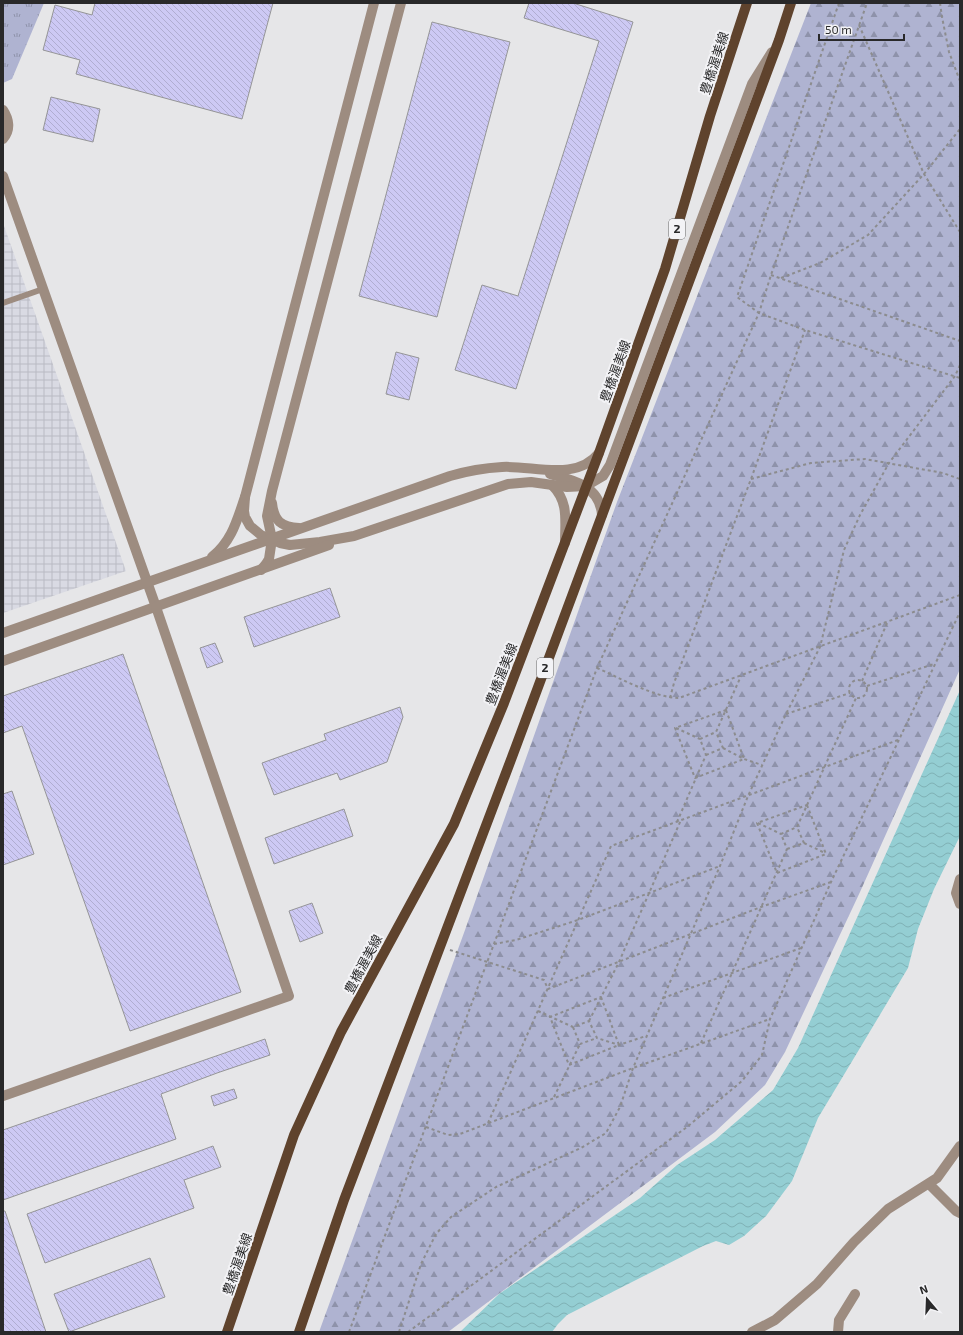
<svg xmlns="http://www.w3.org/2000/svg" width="963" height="1335" font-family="'Exo 2','Noto Sans JP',sans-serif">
<defs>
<pattern id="industrial-grid" width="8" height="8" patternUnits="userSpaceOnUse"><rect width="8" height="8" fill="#d9dae3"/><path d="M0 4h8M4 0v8" fill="none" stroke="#babbc3"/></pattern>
<pattern id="grass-tufts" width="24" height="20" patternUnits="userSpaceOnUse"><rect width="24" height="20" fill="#afb3d1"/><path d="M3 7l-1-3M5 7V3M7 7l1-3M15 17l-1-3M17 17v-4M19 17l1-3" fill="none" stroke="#8e92aa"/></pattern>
<pattern id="forest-firs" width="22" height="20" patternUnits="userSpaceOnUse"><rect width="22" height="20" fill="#afb3d1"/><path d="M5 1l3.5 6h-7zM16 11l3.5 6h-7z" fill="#8e92aa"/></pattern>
<pattern id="water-waves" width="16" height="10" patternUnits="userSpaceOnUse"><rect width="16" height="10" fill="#94ced3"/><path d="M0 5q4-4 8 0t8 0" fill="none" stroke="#80b1b5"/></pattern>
<pattern id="building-back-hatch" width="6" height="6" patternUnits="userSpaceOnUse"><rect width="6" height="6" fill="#cdc9f4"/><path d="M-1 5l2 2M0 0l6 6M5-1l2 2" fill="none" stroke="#b0add1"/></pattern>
</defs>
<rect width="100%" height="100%" fill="#e6e6e8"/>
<path fill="url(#industrial-grid)" d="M3 223 126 571 3 613Z"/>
<path fill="url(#grass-tufts)" d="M3 3H44L12 79 3 83Z"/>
<path fill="url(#forest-firs)" d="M811 3H960V669L860 892 785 1052 765 1085 715 1132 448 1332H319L465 930 617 502Z"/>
<path fill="url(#water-waves)" d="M960 690V836L934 889 918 929 908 968 818 1118 792 1181 766 1216 744 1236 729 1245 716 1241 703 1246 567 1315 558 1324 552 1332H460L499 1294 640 1198 677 1165 715 1140 773 1090 798 1048Z"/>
<g fill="url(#building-back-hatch)" stroke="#959597">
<path d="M95 3H273L242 119 76 74 80 60 43 50 55 5 92 15Z"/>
<path d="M529 3H573L633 22 516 389 455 370 482 285 518 296 599 41 524 18Z"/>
<path d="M432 22 510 42 437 317 359 296Z"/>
<path d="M51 97 100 109 93 142 43 130Z"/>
<path d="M396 352 419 358 409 400 386 394Z"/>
<path d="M330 588 340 617 254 647 244 617Z"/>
<path d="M215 643 223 662 207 668 200 648Z"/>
<path d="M123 654 241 992 130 1031 22 726 3 733V696Z"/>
<path d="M400 707 403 717 387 762 340 780 337 773 274 795 262 763 326 740 324 734Z"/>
<path d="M12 791 34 854 3 865V794Z"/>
<path d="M344 809 353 836 274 864 265 838Z"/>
<path d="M312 903 323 933 300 942 289 911Z"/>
<path d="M265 1039 270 1055 217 1073 161 1094 176 1139 3 1200V1130Z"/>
<path d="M234 1089 237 1098 214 1106 211 1096Z"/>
<path d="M213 1146 221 1167 184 1180 194 1208 45 1263 27 1214Z"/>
<path d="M3 1211H5L46 1332H3Z"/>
<path d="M150 1258 165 1297 69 1332 54 1294Z"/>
</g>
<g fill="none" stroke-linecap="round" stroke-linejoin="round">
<g stroke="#8c8c8e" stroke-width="2" stroke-dasharray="3 3" stroke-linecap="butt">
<path d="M839 3 737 297 759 313 805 330 960 378"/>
<path d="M940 3 942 17 949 52 960 81"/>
<path d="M859 25 924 174 960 232"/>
<path d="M771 275 960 341"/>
<path d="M781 278 820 263 868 235 924 174 960 129"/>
<path d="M751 479 811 463 865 459 943 473 960 479"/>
<path d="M597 668C620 678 656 698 679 698L960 595"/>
<circle cx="858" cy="689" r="9"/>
<path d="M862 681 888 621"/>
<path d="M867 686 934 664"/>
<path d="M670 698 674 683 751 479 805 330"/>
<path d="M726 710 744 759 695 778 675 728Z"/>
<path d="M786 714 850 693"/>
<path d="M676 728 700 739"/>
<path d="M723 748 744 759 762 765"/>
<path d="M706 755 723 748 716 732"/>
<path d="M807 805 826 854 777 873 757 823Z"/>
<path d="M677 822 706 755 700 739 716 732 741 676"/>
<path d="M758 823 781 834"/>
<path d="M804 843 825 853"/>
<path d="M787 849 804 843 797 827"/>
<path d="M494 944 516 940 578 920 720 866"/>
<path d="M450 950 544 980 548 989 761 907 831 882"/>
<path d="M601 997 619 1045 569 1065 550 1017Z"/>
<path d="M663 998 801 948"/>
<path d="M538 1011 573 1027 589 1021 597 1038 619 1045 646 1036"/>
<path d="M589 1021 619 962 681 820"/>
<path d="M573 1027 580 1044 597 1038"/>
<path d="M701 1043 787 849 781 834 797 827 856 698"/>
<path d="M554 1097 580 1044"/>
<path d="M488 1123 611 846 898 740"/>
<path d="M426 1127 448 1135 460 1134 633 1068 770 1019"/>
<path d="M349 1332 597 668 759 313 771 275 867 3"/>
<path d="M399 1332 421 1264 436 1234 451 1217 496 1187 581 1148 606 1133 620 1107 633 1068 720 866 748 796 786 714 820 647 844 550 860 515 889 463 955 376 960 365"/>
<path d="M408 1332 687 1127 742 1081 762 1055 770 1019 831 882 960 612"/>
</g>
<path stroke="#9d8c80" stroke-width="6" d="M3 303 43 289"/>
<g stroke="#9d8c80" stroke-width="10">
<path d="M3 110C9 119 11 130 3 139"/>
<path d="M3 176 156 607"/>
<path d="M960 879 956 893 960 904"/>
<path d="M929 1184 956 1211 960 1213"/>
<path d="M752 1332 775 1320 817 1284 854 1242 888 1209 937 1178 960 1146"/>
<path d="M838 1332 839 1320 855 1294"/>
</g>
<g stroke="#9d8c80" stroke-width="10">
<path d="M550 474C574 480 600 486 602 515"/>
<path d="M552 485C569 502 565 520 565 543"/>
<path d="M245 497 244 511 245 517 250 526 261 535 280 543 290 545 320 542 354 536 508 484 531 482 567 487 586 486 603 476 610 465 752 84 772 52"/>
<path d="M272 503C274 521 281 527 299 528"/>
<path d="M212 557C232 541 237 520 245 497L374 3"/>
<path d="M261 570 266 564 269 559 272 539 267 516 272 491 401 3"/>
<path d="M3 633 450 476C467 471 484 468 502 467 533 465 576 482 599 453"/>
<path d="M3 661 329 545"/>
<path d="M3 1096 289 996 156 607"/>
</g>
<g stroke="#5f432d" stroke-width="10">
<path d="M227 1332 294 1135 341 1032 454 824 504 703 599 453 665 269 710 116 747 3"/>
<path d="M299 1332 344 1200 512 757 779 40 791 3"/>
</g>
</g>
<g text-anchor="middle" stroke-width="4" stroke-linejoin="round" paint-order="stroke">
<g fill="#f3f3f6" stroke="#666667" stroke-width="1">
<rect x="669" y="219" width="16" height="20" rx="3"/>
<rect x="537" y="658" width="16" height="20" rx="3"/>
</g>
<g font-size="12" font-weight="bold" fill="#29292a">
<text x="677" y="233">2</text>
<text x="545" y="672">2</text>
</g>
<g font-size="13" fill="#29292a" stroke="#f3f3f6">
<text transform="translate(714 63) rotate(-72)" y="5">豊橋渥美線</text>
<text transform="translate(615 371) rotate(-70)" y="5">豊橋渥美線</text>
<text transform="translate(501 674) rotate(-69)" y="5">豊橋渥美線</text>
<text transform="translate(363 964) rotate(-62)" y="5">豊橋渥美線</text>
<text transform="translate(237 1264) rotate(-71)" y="5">豊橋渥美線</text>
</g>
</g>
<rect width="963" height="1335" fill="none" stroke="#29292a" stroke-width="8"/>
<g transform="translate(927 1299) rotate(341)" stroke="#f3f3f6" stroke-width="3" paint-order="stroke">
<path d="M0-3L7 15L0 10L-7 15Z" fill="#29292a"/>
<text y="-6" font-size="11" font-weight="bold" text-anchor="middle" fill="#29292a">N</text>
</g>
<path d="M819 34v6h85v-6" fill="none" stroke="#29292a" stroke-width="2"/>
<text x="825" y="34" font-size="12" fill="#29292a" stroke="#f3f3f6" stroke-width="3" paint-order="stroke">50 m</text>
</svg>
